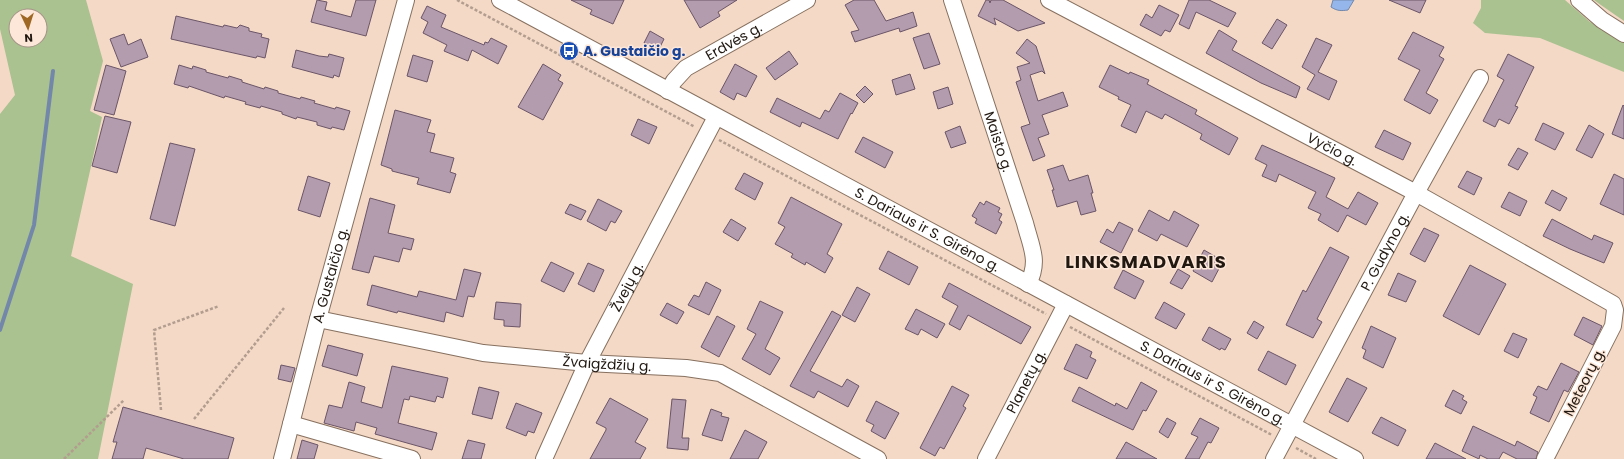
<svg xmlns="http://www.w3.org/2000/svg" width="1624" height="459" font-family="Poppins,sans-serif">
<rect width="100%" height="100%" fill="#f3d9c6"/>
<g fill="#aac190" fill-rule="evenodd">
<path d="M0 0H86L103 61 90 111 102 117 71 256 133 284 98 459H0V114L15 95 0 29ZM16 16H40V40H16Z"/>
<path d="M1481 0H1565L1590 22 1624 41V72L1540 38 1485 33 1473 23 1481 8Z"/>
<path d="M1594 0H1624V21L1598 3Z"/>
</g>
<path fill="#95b6eb" stroke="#7287aa" d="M1333 0H1354L1348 10C1341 11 1337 11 1331 7Z"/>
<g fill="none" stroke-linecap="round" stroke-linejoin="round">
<path stroke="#7287aa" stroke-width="4" d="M0 330 34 225 53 71"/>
</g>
<g fill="#b49caf" stroke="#6b5567">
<path d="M317 0 327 2 325 10 351 17 356 0H376L366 36 311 22Z"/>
<path d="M571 0H624L613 24 590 14 592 10Z"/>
<path d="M684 0H737L718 12 720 16 700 28Z"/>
<path d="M854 0H874L886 21 913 12 917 26 900 32 899 28 855 42 851 32 859 30 845 5Z"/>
<path d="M986 0H989L990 3 991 0H1003L1045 23 1018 31 994 18 996 25 978 16Z"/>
<path d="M1189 0H1209L1236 13 1228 27 1196 12 1189 29 1179 24Z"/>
<path d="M1389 0H1426L1420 13Z"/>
<path d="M1159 5 1179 15 1170 32 1165 30 1161 36 1140 25 1146 14 1152 18Z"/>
<path d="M427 6 446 15 441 27 484 45 485 42 488 43 491 38 507 46 498 64 472 50 468 61 444 51 447 45 423 33 428 22 421 18Z"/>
<path d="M176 16 223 27 224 25 237 28 240 25 249 28V31L262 34 261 37 269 39 265 58 257 56 256 58 171 39Z"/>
<path d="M1277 19 1287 25 1272 49 1262 43Z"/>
<path d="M1219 30 1237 41 1232 50 1300 87 1296 98 1261 83 1206 53Z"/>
<path d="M650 31 664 39 658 51 644 43Z"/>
<path d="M1413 32 1444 47 1439 56 1444 59 1426 93 1438 100 1430 114 1404 100 1420 70 1398 59Z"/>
<path d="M929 33 940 64 924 69 913 38Z"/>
<path d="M124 34 128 45 141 39 148 57 121 67 110 39Z"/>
<path d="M1316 38 1332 45 1318 72 1337 81 1329 100 1307 89 1315 75 1302 67Z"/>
<path d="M1027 39 1036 46 1045 74 1042 71 1030 75 1038 101 1063 92 1068 106 1042 115 1049 134 1038 138 1045 156 1033 161 1021 127 1030 124 1016 82 1021 80 1017 67 1030 63 1016 53Z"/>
<path d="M296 50 319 56 328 57 329 54 344 58 339 77 334 75 333 78 292 67Z"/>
<path d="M789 51 798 64 775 80 766 68Z"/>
<path d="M1508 54 1534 67 1515 106 1518 107 1509 124 1499 119 1495 127 1483 121 1504 80 1497 76Z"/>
<path d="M413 55 433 61 427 82 407 76Z"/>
<path d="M543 64 561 75 558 80 563 83 543 120 518 107Z"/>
<path d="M735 64 757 76 746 97 737 93 734 100 720 92Z"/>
<path d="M106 65 126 71 114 115 94 110Z"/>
<path d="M179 65 192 69 193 66 206 70V72L228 78 229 76 242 80V82L264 89 265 87 278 91V93L300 99 301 97 315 101 314 103 335 109 336 107 350 111 344 130 332 127 331 129 317 125V122L297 117 296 119 282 114V112L261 106 260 108 245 104 246 102 225 96 224 98 189 86 188 88 174 84Z"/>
<path d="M1110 65 1129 74 1130 72 1149 80 1147 84 1197 110 1195 114 1238 138 1229 155 1200 139 1202 134 1165 114 1162 119 1146 111 1136 133 1121 126 1131 105 1118 99 1119 97 1099 87Z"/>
<path d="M910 74 915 89 896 95 892 80Z"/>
<path d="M865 86 873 94 864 103 856 95Z"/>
<path d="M948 87 953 104 938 109 933 92Z"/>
<path d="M840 93 858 103 852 114 851 113 838 139 802 122 800 127 770 112 777 98 820 119 825 110 829 112Z"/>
<path d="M1623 105 1624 106V139L1612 134Z"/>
<path d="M395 110 431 120 427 132 435 134 430 152 454 158 450 172 456 174 450 193 417 184 419 178 392 171V169L381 165Z"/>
<path d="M105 116 131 122 117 173 92 166Z"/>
<path d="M638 119 657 127 649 144 631 135Z"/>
<path d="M1543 123 1564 133 1555 150 1535 140Z"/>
<path d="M1589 125 1604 134 1592 158 1576 150Z"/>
<path d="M960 126 966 143 951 148 945 132Z"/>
<path d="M1384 130 1411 143 1403 160 1375 147Z"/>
<path d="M863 137 893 152 885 168 855 152Z"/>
<path d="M170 143 195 149 175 226 150 219Z"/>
<path d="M1262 145 1335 178 1326 197 1348 209 1358 192 1378 203 1366 225 1347 215 1338 232 1318 220 1321 214 1308 208 1316 192 1279 174 1276 182 1262 176 1267 165 1255 159Z"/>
<path d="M1518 148 1528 153 1518 170 1508 165Z"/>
<path d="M1063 165 1069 181 1088 175 1093 193H1091L1096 211 1081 215 1077 201 1057 207 1052 190H1054L1047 170Z"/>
<path d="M1467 171 1482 178 1474 195 1458 187Z"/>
<path d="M744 173 763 183 755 200 735 189Z"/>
<path d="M1614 174 1624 179V215L1600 204Z"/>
<path d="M308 176 330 183 320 217 298 210Z"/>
<path d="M1552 190 1567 198 1560 211 1545 203Z"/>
<path d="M1509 192 1527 201 1520 216 1501 207Z"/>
<path d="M791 197 842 224 827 254 833 258 825 273 806 262 805 265 791 257 793 254 775 244 785 227 778 223Z"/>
<path d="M370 198 395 205 388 233 414 239 411 250 403 248 399 262 374 256 369 273 352 269Z"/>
<path d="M598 199 622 211 615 223 611 221 606 231 587 221Z"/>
<path d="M986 201 1000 208 998 212 1002 214 999 220 1002 222 996 234 975 223 977 219 972 216 980 202 984 205Z"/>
<path d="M570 204 586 211 581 220 565 213Z"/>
<path d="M1149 210 1169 221 1174 211 1199 225 1187 247 1161 234 1157 241 1138 231Z"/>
<path d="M731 219 746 228 738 241 723 232Z"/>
<path d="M1552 219 1592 240 1594 235 1613 243 1604 263 1570 249 1543 236Z"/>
<path d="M1119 222 1133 229 1121 253 1100 242 1107 229 1113 233Z"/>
<path d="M1424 228 1439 235 1425 262 1410 254Z"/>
<path d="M1330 247 1349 257 1317 319 1322 322 1313 338 1286 325 1303 290 1306 292Z"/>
<path d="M1204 250 1223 261 1212 282 1193 271Z"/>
<path d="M888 251 918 267 909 285 879 269Z"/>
<path d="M551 262 574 273 564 292 541 281Z"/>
<path d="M588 263 604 270 594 292 578 284Z"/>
<path d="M1470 265 1506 284 1479 335 1443 316Z"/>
<path d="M464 269 481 273 474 297 468 296 463 317 446 312 444 322 398 311 397 313 367 305 372 285 417 297 419 291 456 300Z"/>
<path d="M1178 269 1190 276 1182 289 1170 283Z"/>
<path d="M1123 270 1144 281 1135 299 1114 288Z"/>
<path d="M1398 273 1416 281 1406 302 1388 295Z"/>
<path d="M706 282 721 290 709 315 688 305 694 295 699 297Z"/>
<path d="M949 283 1031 327 1021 344 968 315 960 330 949 324 958 306 942 297Z"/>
<path d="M857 287 870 294 855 322 842 315Z"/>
<path d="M760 301 783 312 765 349 780 358 770 375 742 359 756 334 747 329Z"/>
<path d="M496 302 521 304 520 327 504 326V320L494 319Z"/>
<path d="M1164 302 1185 314 1176 329 1155 318Z"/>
<path d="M667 303 684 312 677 324 660 315Z"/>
<path d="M916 309 945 324 937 338 921 329 918 335 905 329Z"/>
<path d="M832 311 841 316 810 371 842 387 847 379 859 386 848 407 818 391 814 398 790 386Z"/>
<path d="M717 316 735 326 719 357 701 347Z"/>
<path d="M1583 317 1602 326 1593 345 1574 335Z"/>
<path d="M1254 321 1264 327 1257 339 1247 333Z"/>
<path d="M1371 326 1396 338 1383 368 1363 358 1366 350 1362 348Z"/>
<path d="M1209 327 1231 339 1225 350 1221 348 1220 350 1202 340Z"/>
<path d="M1513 333 1527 339 1518 358 1504 351Z"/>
<path d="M1076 344 1092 352 1090 357 1096 360 1087 379 1064 369Z"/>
<path d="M328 345 363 354 357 376 322 366Z"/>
<path d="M1268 351 1296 365 1286 385 1258 370Z"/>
<path d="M1561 363 1579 372 1568 392 1564 390 1549 422 1530 413 1537 397 1533 395 1538 386 1547 390Z"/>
<path d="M281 365 295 368 291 382 278 379Z"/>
<path d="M392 366 448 378 443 398 437 396 435 402 410 396 409 400 404 399 398 423 437 433 432 450 375 434 377 428 356 422 354 431 324 423 329 405 342 408 349 382 365 387 361 402 382 408Z"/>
<path d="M1347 378 1367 388 1348 422 1329 412Z"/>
<path d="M1141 382 1157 391 1146 411 1143 410 1133 430 1072 401 1079 387 1115 406 1116 403 1127 409Z"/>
<path d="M952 386 969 395 963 406 966 408 944 449 940 447 935 456 920 448Z"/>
<path d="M479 387 499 392 492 419 472 414Z"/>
<path d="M1453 390 1464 396 1462 399 1467 402 1461 414 1445 406Z"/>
<path d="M610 398 648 419 635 442 646 448 640 459H590L606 430V428L596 423Z"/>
<path d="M672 399 686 400 682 438H689L688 450 667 448Z"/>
<path d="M876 401 899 413 885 439 871 431 874 425 866 421Z"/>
<path d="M516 403 542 413 534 433 528 431 526 436 506 428Z"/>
<path d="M123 407 234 438 228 459H184L146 448 143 459H112L117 442H113Z"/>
<path d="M711 409 722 413 721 416 729 418 722 441 702 435Z"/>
<path d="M1381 417 1406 430 1398 446 1372 433Z"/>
<path d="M1167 418 1176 423 1168 438 1159 432Z"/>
<path d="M1200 418 1219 428 1211 443 1208 442 1199 459H1185L1198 437 1191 434Z"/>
<path d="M1473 426 1515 446 1517 441 1538 452 1536 459H1517L1503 452 1499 459H1488L1480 455 1479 459 1462 451Z"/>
<path d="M745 430 767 442 758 459H730Z"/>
<path d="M302 440 318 445 314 459H297Z"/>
<path d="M468 440 485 444 481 459H462Z"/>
<path d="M1126 442 1157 459H1116Z"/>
<path d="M1435 443 1466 459H1426Z"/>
</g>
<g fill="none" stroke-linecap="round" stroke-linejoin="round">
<defs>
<g id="minor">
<path id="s1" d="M500 0 1355 459"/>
<path id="s2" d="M952 0 1025 223C1031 247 1040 261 1028 284"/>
<path id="s3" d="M1049 0 1416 193 1613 304 1615 310 1613 326 1545 459"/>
<path d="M1579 0 1602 20 1624 34"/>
<path id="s4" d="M668 91 674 81 686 68 807 0"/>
<path id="s5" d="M318 319 483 353 587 363 686 368 720 373 878 459"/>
<path d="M291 424 412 459"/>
<path id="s6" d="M282 459 318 319 406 0"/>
<path id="s7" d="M544 459 587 363 716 117"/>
<path id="s8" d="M986 459 1066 304"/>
<path id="s9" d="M1274 459 1416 193 1480 78"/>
</g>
</defs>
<use href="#minor" stroke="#87705f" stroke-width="18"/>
<g stroke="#b29d8e" stroke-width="2.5" stroke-dasharray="3 2" stroke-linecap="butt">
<path d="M457 0 695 127"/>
<path d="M719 140 1046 314"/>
<path d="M1070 327 1272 435"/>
<path d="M161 410 154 330 219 306"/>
<path d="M194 419 284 308"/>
<path d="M1296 448 1316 459"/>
<path d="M64 459 124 400"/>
</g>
<use href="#minor" stroke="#fff" stroke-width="16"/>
</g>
<defs>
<symbol id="bus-disc" viewBox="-11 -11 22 22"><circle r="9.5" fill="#1a4fb4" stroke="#fde7d8"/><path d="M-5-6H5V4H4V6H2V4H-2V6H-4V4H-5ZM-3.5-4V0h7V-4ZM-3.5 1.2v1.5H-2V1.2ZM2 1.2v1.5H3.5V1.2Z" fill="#fff"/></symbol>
</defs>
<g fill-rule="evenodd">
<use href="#bus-disc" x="558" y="40" width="22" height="22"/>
</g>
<g text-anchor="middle" stroke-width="3" stroke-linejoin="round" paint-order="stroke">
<g font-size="14" fill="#211811" stroke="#fde7d8">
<text dy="5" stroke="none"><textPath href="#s4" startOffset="84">Erdvės g.</textPath></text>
<text dy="5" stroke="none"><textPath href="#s2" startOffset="149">Maisto g.</textPath></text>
<text dy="5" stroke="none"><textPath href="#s3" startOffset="320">Vyčio g.</textPath></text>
<text dy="5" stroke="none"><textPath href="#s1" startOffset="485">S. Dariaus ir S. Girėno g.</textPath></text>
<text dy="5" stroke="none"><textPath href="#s9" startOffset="235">P. Gudyno g.</textPath></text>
<text dy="5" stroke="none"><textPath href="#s6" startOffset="190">A. Gustaičio g.</textPath></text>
<text dy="5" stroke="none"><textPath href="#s7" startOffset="191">Žvejų g.</textPath></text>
<text dy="5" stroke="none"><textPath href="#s5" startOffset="293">Žvaigždžių g.</textPath></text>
<text dy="5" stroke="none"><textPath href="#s8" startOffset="87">Planetų g.</textPath></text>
<text transform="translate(1584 382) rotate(-63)" y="5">Meteorų g.</text>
<text dy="5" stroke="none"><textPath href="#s1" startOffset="809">S. Dariaus ir S. Girėno g.</textPath></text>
</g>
<g font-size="14" font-weight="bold" fill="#164399" stroke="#fde7d8" text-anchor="start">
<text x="583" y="56">A. Gustaičio g.</text>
</g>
<g font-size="18" font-weight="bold" letter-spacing="1" fill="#211811" stroke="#fde7d8">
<text x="1146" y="268">LINKSMADVARIS</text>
</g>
</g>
<g transform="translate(28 28) rotate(176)"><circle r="19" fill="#fde7d8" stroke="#a59488"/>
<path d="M0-3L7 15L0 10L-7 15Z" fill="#9f6724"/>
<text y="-6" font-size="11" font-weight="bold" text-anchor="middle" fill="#211811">N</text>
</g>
</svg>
